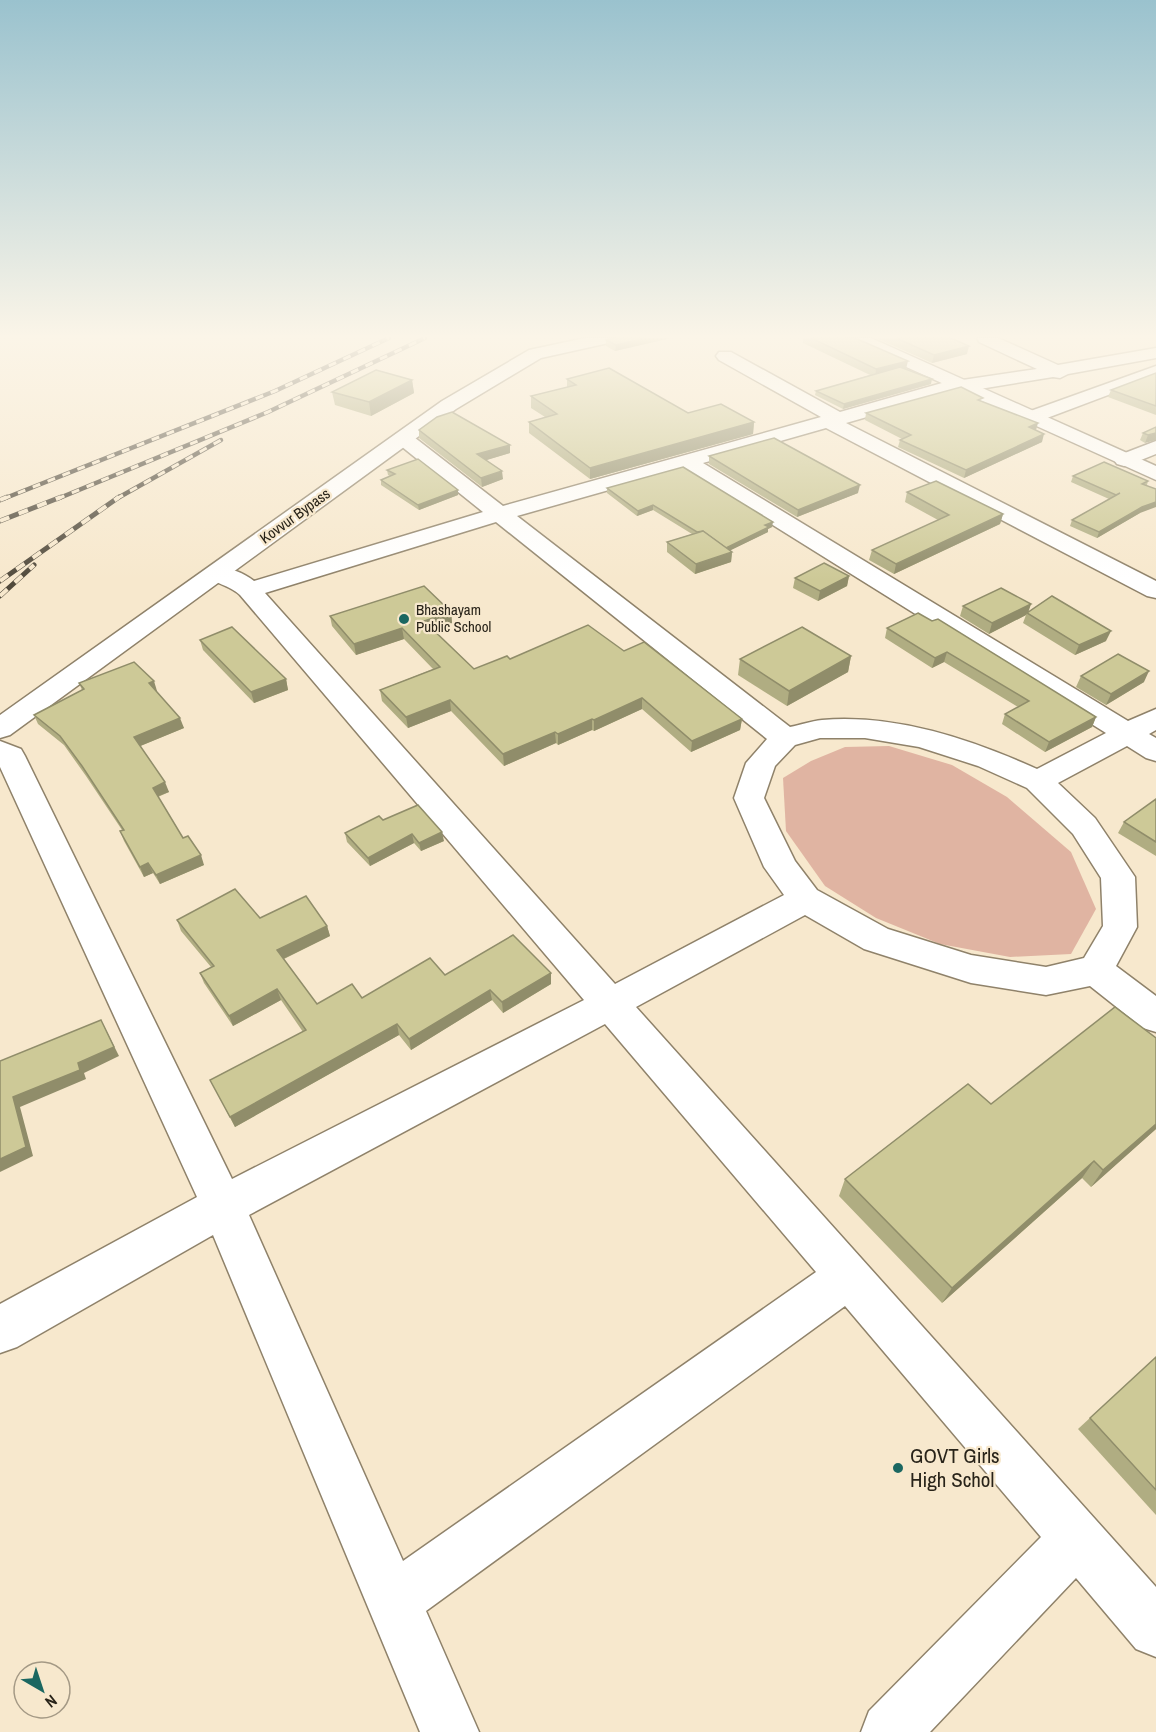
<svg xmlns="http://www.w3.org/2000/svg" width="1156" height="1732" font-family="'Archivo Narrow',sans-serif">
<rect width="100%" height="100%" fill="#f7e8cd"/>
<path fill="#e0b4a2" d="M889 746 952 765 1007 797 1071 852 1096 909 1071 954 1010 957 940 944 876 918 825 886 786 831 783 778 811 761 845 747Z"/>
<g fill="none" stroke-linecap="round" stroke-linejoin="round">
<defs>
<g id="minor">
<path d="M977 338H998L1058 365 1156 348V358L1068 374 1060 378 1053 377 943 395 846 423 1156 581V598L1147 596 826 428 703 463 1128 721 1156 709V730L1149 734 1156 738V761L1146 758 1127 746 1058 783 1095 818 1135 877 1137 927 1116 966 1156 996V1032L1143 1028 1090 986 1046 995 971 983 864 949 805 915 636 1007 1156 1587V1657L1136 1649 1076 1578 930 1732H861L869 1711 1041 1537 845 1306 426 1611 479 1732H420L213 1235 17 1347 0 1353V1304L197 1197 0 767V741L21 749 25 756 232 1179 584 1000 240 595C230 585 213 584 205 573L208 568C222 564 243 572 254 581L483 512 396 442 393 438 396 434H410L503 506 821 417 719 360 716 356 719 352H731L840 412 942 383 1037 369 979 342ZM683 469 1106 733 1037 769C970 739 896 714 822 720 811 721 800 725 790 727L517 516ZM496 522 767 739 746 763 734 798 764 867 784 895 615 984 265 593ZM820 738H865L919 747 978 766 1027 788 1073 834 1101 878 1103 926 1084 958 1046 967 971 955 888 929 817 890 795 861 764 798 775 766 795 745ZM605 1024 816 1272 403 1561 249 1215Z"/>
<path d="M1156 366V377L1039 421H1025L1022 417 1025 413Z"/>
<path d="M1156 441V454L1131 464 1124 466 1117 464 1114 460 1117 456Z"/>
</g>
<g id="tertiary">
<path d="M585 338H616L613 342 541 358 456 409 10 735 0 738V715L442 401 529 350Z"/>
<path d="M848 338H871L1156 466V480L851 342Z"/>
</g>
</defs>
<use href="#minor" stroke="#8f826a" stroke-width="3"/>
<use href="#tertiary" stroke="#8f826a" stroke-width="3"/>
<use href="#minor" fill="#fff" fill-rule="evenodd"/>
<use href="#tertiary" fill="#fff" fill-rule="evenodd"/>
<defs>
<g id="rail-far1">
<path d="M3 499 275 391 389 338"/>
<path d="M57 499 268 412 425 338"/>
<path d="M116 499 221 440"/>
</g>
<g id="rail">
<path d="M0 500 7 497"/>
<path d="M0 521 61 497"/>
<path d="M0 581 119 497"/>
<path d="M0 596 34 565"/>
</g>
</defs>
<use href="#rail-far1" stroke="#514a3c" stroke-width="4.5"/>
<use href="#rail" stroke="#514a3c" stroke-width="5"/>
<use href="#rail-far1" stroke="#f7e8cd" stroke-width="3" stroke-dasharray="8" stroke-linecap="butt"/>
<use href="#rail" stroke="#f7e8cd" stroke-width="4" stroke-dasharray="10" stroke-linecap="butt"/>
</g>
<g fill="#b0ad82">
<path d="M613 338H671L615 351 606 346V340Z"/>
<path d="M803 338H855L931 384 843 409 815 395 816 391 870 375 803 343Z"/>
<path d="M876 338H951L967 354 932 363Z"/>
<path d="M1156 373V415L1108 397 1111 390Z"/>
<path d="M567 379 688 413 754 422 753 434 590 479 529 433V422L545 417 531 408V396L567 387Z"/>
<path d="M412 380 414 393 371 416 335 405 332 392Z"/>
<path d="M982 401 1036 430 1042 442 964 478 898 447 900 440 902 439 865 420 866 413Z"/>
<path d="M1156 427 1145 443 1140 440 1143 433Z"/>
<path d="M419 430 510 445V453L486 460 503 479 482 487 419 438Z"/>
<path d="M709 456 858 493 797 517 709 464Z"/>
<path d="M387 470 458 495 419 510 381 485V480L390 476 388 475Z"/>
<path d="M1073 476 1148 481 1140 513 1097 538 1070 526 1072 520 1109 499 1071 482Z"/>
<path d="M607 488 772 527 768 529V532L730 550 732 552 731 562 695 574 667 552V542L692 534 653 510 637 516 607 493Z"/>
<path d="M907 492 1003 514 1000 524 894 574 869 560 872 550 938 520 905 502Z"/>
<path d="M849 576 847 586 818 601 793 588 795 578Z"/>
<path d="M1031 604 1028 611 1106 641 1075 655 1023 623 1026 615 989 634 960 616 963 606Z"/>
<path d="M451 612 452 623 433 629 474 669 510 659 624 651 742 719 740 730 691 752 642 709 594 731 592 730 558 745 556 743 504 766 451 711 408 728 382 701 380 690 433 669 404 639 356 655 332 626 330 616Z"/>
<path d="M918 613 1096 717 1092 727 1045 752 1002 724 1005 714 1018 707 944 662 932 668 885 638 887 628Z"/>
<path d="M200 640 286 679 288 690 254 703 203 650Z"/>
<path d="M851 656 848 672 787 706 738 675 740 659Z"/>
<path d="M1081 676 1144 682 1106 705 1076 687Z"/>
<path d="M79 683 157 691H156L184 728 140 746 169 792 158 797 183 838 204 865 160 884 153 873 144 877 124 841 120 831 122 830 86 776 64 745 38 724 34 715 82 690Z"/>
<path d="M1156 799V856L1118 833 1124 822Z"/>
<path d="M383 820 444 841 421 851 414 843 370 866 347 842 345 833Z"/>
<path d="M260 918 327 926 330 936 284 959 317 1004 362 998 445 975 551 973V984L503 1013 492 1000 411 1050 399 1035 235 1127 210 1080 303 1032 281 1000 233 1026 204 983 200 973 211 967 181 931 177 920Z"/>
<path d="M1156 1038V1129L1091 1187 1082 1178 942 1303 839 1196 845 1179 991 1104Z"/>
<path d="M1156 1357V1515L1078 1429Z"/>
</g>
<g fill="#908d6a">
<path d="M646 338H671L615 351 616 345Z"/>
<path d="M969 346 967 354 932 363 934 355Z"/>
<path d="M908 361 906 369 875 377 876 369Z"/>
<path d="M932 379 931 384 843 409 844 404Z"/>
<path d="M412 380 414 393 371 416 369 402Z"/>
<path d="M754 422 753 434 590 479V468Z"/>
<path d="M1038 423 1036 430 1029 427Z"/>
<path d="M1156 433V440L1145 443 1148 435Z"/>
<path d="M1044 434 1042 442 964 478 966 470Z"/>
<path d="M510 445V453L477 463V454Z"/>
<path d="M502 471 503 479 482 487 481 478Z"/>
<path d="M860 485 858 493 797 517 798 510Z"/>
<path d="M458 490V495L419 510 418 505Z"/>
<path d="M1156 502V507L1140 513 1097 538 1099 532 1142 507Z"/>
<path d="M653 505V510L637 516 638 511Z"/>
<path d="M1003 514 1000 524 894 574 896 564Z"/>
<path d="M773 522 772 527 768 529V532L723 554 724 548 765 525Z"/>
<path d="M732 552 731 562 695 574 696 564Z"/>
<path d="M849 576 847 586 818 601 820 591Z"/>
<path d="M1031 604 1028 613H1027L1026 615 989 634 992 623Z"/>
<path d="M451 612 452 623 426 631 424 621Z"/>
<path d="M402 628 404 639 356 655 354 644Z"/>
<path d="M1111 631 1106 641 1075 655 1079 645Z"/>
<path d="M947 652 944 662 932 668 935 658Z"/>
<path d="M851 656 848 672 787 706 789 691Z"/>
<path d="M1149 671 1144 682 1106 705 1111 694Z"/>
<path d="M286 679 288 690 254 703 251 692Z"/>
<path d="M154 681 157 691 153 693 149 683Z"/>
<path d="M642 698V709L594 731V720Z"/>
<path d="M450 700 451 711 408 728 406 717Z"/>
<path d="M1096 717 1092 727 1045 752 1049 742Z"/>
<path d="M180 718 184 728 138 747 134 737Z"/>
<path d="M592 719V730L558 745V734Z"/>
<path d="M742 719 740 730 691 752 692 741Z"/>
<path d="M555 732 556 743 504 766 503 754Z"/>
<path d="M165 782 169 792 156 797 153 788Z"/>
<path d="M442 832 444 841 421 851 419 843Z"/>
<path d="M412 834 414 843 370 866 368 858Z"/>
<path d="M201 855 204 865 160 884 156 875Z"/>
<path d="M148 863 153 873 144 877 140 867Z"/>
<path d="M327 926 330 936 281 960 277 950Z"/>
<path d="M551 973V984L503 1013 502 1002Z"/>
<path d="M277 989 281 1000 233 1026 229 1016Z"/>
<path d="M490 990 492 1000 411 1050 409 1039Z"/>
<path d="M101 1020 119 1056 84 1073 86 1079 20 1107 33 1156 0 1172V1159L13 1097 78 1063Z"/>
<path d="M397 1024 399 1035 235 1127 230 1117Z"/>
<path d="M1156 1124V1129L1091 1187 1103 1170Z"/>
<path d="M1094 1161 1082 1178 942 1303 952 1288Z"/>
</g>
<g fill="#cdc997" stroke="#908d6a" stroke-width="1.5">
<path d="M613 338H646L616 345 606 340Z"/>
<path d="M811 338H855L908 361 876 369Z"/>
<path d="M896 338H951L969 346 934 355Z"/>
<path d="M900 367 932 379 844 404 816 391Z"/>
<path d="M609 368 688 413 721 404 754 422 590 468 529 422 557 414 531 396 576 385 567 379Z"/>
<path d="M376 370 412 380 369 402 332 392Z"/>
<path d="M1156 373V406L1111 390Z"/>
<path d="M961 387 983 398 978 400 1038 423 1029 427 1044 434 966 470 900 440 911 435 866 413Z"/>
<path d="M452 412 510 445 477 454 502 471 481 478 419 430 437 417Z"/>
<path d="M1156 427V433L1148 435 1143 433Z"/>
<path d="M774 438 860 485 798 510 709 456Z"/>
<path d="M418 459 458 490 418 505 381 480 395 474 387 470Z"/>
<path d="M1104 462 1148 481 1142 484 1156 489V502L1142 507 1099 532 1072 520 1120 493 1116 495 1073 476Z"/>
<path d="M683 467 773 522 765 525 769 527 726 548 703 531 697 532 653 505 638 511 607 488Z"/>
<path d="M936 481 1003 514 896 564 872 550 949 515 907 492Z"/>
<path d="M703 531 732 552 696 564 667 542Z"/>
<path d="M824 563 849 576 820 591 795 578Z"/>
<path d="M424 586 451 612 424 621 474 669 507 656 510 659 588 625 624 651 644 642 742 719 692 741 642 698 594 720 592 719 558 734 555 732 503 754 450 700 406 717 380 690 440 667 402 628 354 644 330 616Z"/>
<path d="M1001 588 1031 604 992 623 963 606Z"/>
<path d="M1052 596 1111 631 1079 645 1027 613Z"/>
<path d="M918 613 932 621 938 619 1096 717 1049 742 1005 714 1029 701 947 652 935 658 887 628Z"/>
<path d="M232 627 286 679 251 692 200 640Z"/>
<path d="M802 627 851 656 789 691 740 659Z"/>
<path d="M1118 654 1149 671 1111 694 1081 676Z"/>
<path d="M134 662 154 681 149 683 180 718 134 737 165 782 153 788 183 838 188 836 201 855 156 875 148 863 140 867 120 831 124 830 82 766 60 736 34 715 84 689 79 683Z"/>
<path d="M1156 799V842L1124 822Z"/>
<path d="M418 805 442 832 419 843 412 834 368 858 345 833 379 816 383 820Z"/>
<path d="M235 889 260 918 306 896 327 926 277 950 317 1004 352 984 362 998 430 958 445 975 513 935 551 973 502 1002 490 990 409 1039 397 1024 230 1117 210 1080 306 1030 277 989 229 1016 200 973 214 966 177 920Z"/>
<path d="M1115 1007 1156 1038V1124L1103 1170 1094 1161 952 1288 845 1179 968 1084 991 1104Z"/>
<path d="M101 1020 114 1047 78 1063 80 1070 13 1097 26 1147 0 1159V1061Z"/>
<path d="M1156 1357V1490L1090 1418Z"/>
</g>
<linearGradient id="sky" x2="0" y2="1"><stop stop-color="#9ac2ce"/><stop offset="0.58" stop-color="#fbf5e8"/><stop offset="1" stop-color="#fbf5e8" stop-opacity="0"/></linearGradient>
<rect width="1156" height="580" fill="url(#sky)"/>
<g fill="#1b6761" stroke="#f7e8cd" stroke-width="2">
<circle cx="404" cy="619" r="6"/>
<circle cx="898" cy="1468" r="6"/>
</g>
<g text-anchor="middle" stroke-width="4.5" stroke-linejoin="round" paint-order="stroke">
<g font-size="15" fill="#282319" stroke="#f7e8cd">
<text transform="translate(295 516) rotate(-36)" y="5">Kovvur Bypass</text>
</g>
<g font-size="15" fill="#282319" stroke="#f7e8cd" text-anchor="start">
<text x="416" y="615">Bhashayam<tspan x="416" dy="17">Public School</tspan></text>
</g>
<g font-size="21" fill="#282319" stroke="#f7e8cd" text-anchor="start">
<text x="910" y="1463">GOVT Girls<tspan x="910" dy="24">High Schol</tspan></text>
</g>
</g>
<g transform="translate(42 1690) rotate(141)"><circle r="28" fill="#f7e8cd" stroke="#a49985" stroke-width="1.5"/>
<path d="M0-4.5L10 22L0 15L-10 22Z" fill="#1b6761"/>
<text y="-9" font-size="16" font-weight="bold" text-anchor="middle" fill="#282319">N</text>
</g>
</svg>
